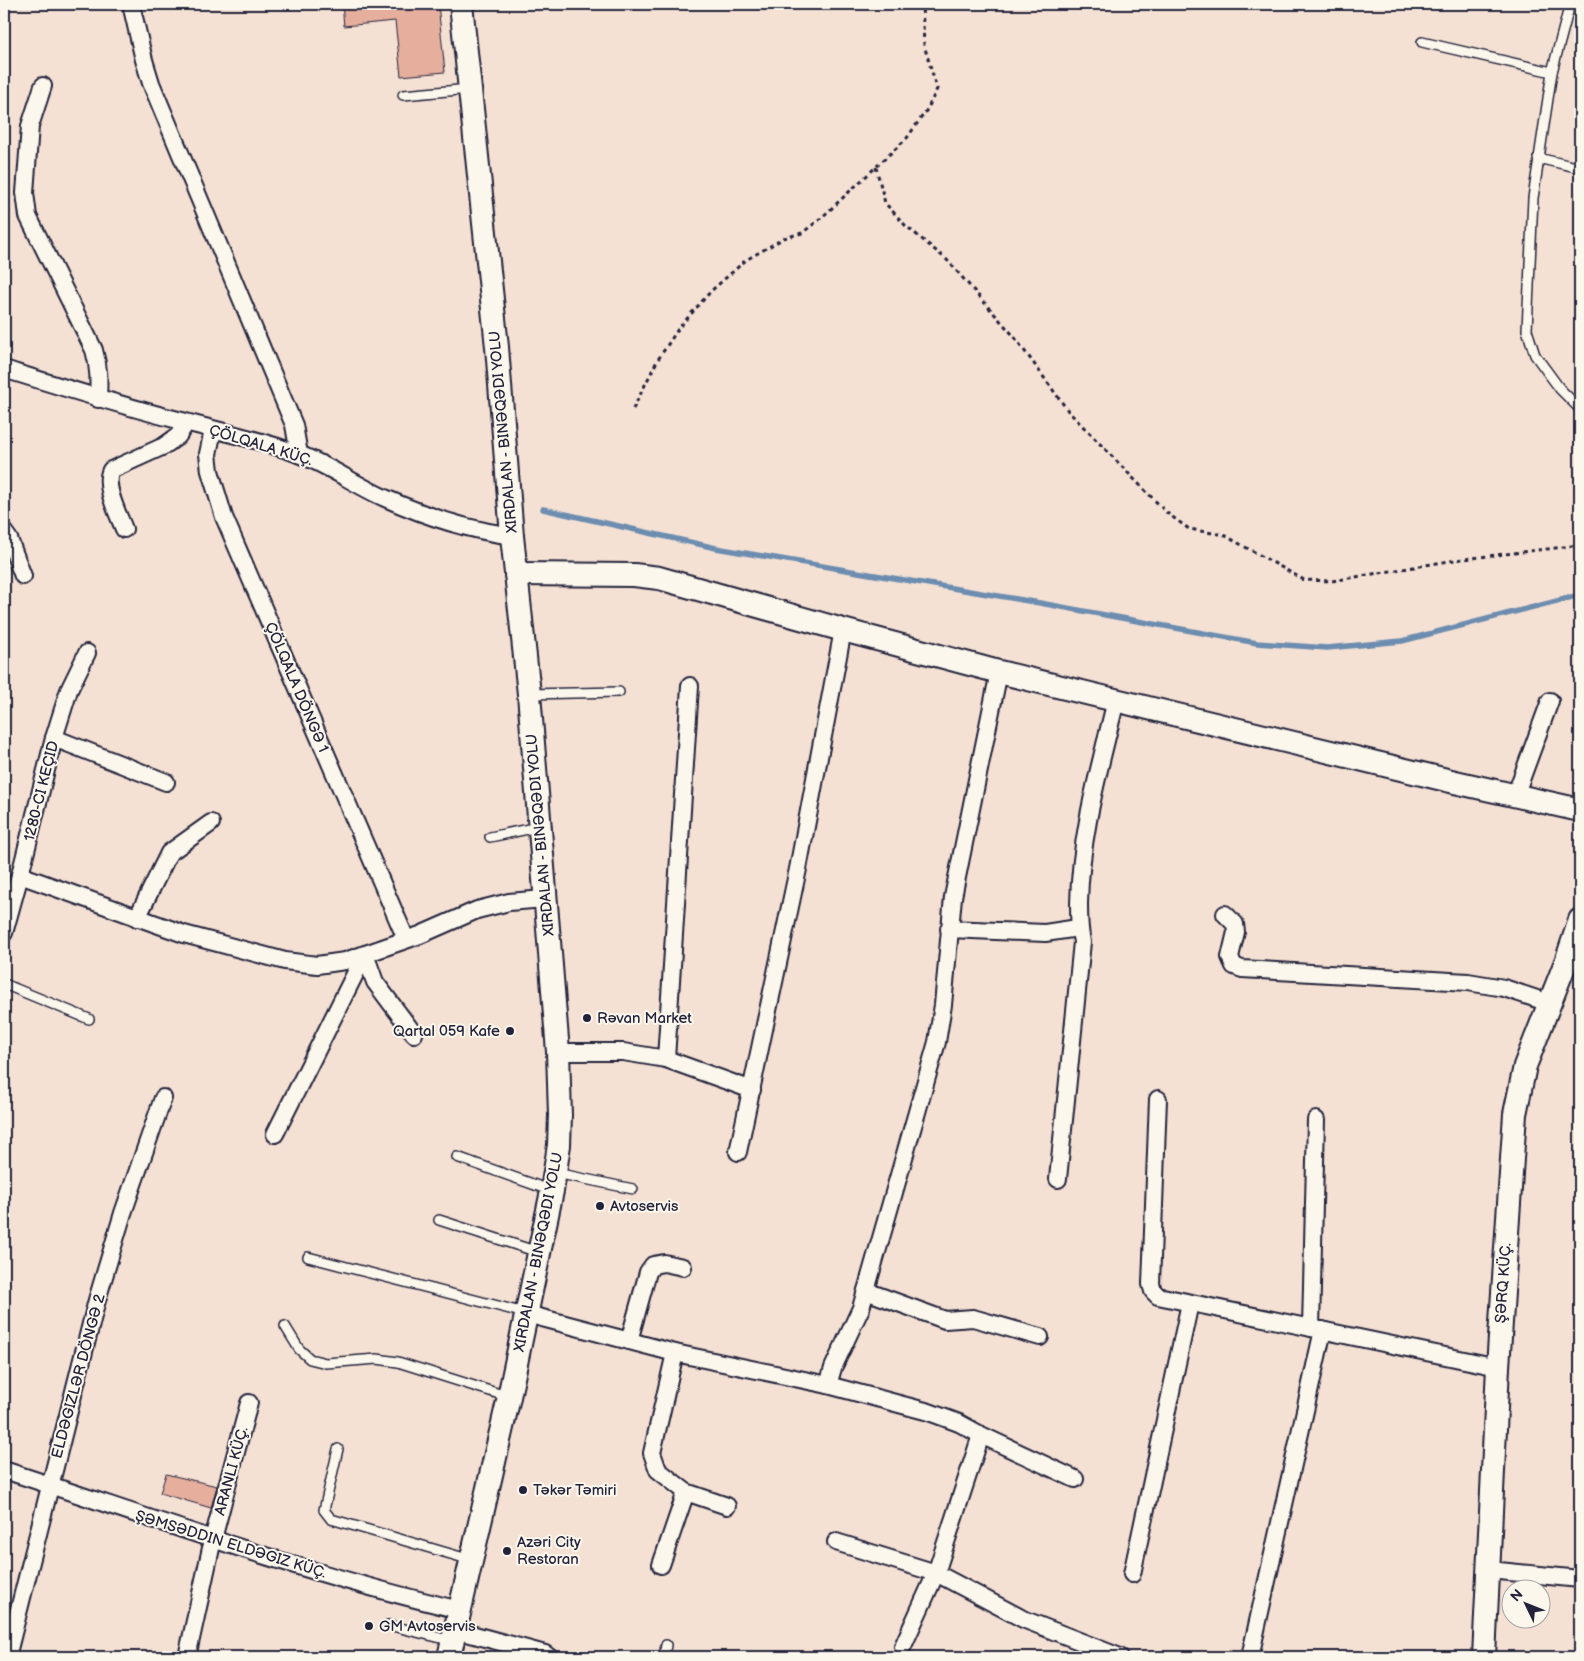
<svg xmlns="http://www.w3.org/2000/svg" width="1584" height="1661" font-family="'Balsamiq Sans',sans-serif">
<rect width="100%" height="100%" fill="#f5e1d4"/>
<filter id="ink" filterUnits="userSpaceOnUse"><feTurbulence type="fractalNoise" baseFrequency=".02" numOctaves="2"/><feDisplacementMap in="SourceGraphic" scale="10" xChannelSelector="R" yChannelSelector="G"/><feConvolveMatrix kernelMatrix="1 2 1 2 8 2 1 2 1" color-interpolation-filters="sRGB"/></filter>
<g filter="url(#ink)">
<g fill="none" stroke-linecap="round" stroke-linejoin="round">
<path stroke="#6c8daf" stroke-width="5.5" d="M543 509 716 548 1040 603 1257 643 1327 648 1402 641 1580 595"/>
</g>
<g fill="#e6ae9d" stroke="#22223b">
<path d="M342 4H438L445 72 401 76 395 21 344 26Z"/>
<path d="M166 1474 217 1486 211 1508 160 1493Z"/>
</g>
<g fill="none" stroke-linecap="round" stroke-linejoin="round">
<defs>
<g id="lane">
<path d="M1570 4 1552 72 1533 198 1527 330 1535 355 1560 389 1580 409"/>
<path d="M1422 42 1552 72"/>
<path d="M403 95 470 89"/>
<path d="M1538 158 1580 168"/>
<path d="M529 694 619 692"/>
<path d="M490 837 538 827"/>
<path d="M4 984 89 1019"/>
<path d="M457 1157 552 1191"/>
<path d="M556 1173 633 1189"/>
<path d="M439 1220 538 1252"/>
<path d="M308 1257 525 1313"/>
<path d="M285 1326 299 1349 310 1359 326 1363 377 1359 398 1362 509 1397"/>
<path d="M338 1449 324 1510 331 1519 471 1560"/>
<path d="M388 1625 453 1641"/>
<path d="M664 1657 666 1645"/>
</g>
<g id="street">
<path d="M131 4 144 60 151 83 294 425 299 454"/>
<path d="M43 86 30 126 25 193 28 216 94 350C99 367 99 381 98 399"/>
<path d="M4 369C62 387 119 405 178 420 218 431 259 439 298 454 329 465 355 485 385 498 425 516 469 530 512 536"/>
<path d="M213 430 208 454 210 471 224 517 406 939"/>
<path d="M124 529C118 514 103 485 111 470L164 446 178 436 186 423"/>
<path d="M4 532 9 539 23 576"/>
<path d="M54 738 166 782"/>
<path d="M1515 796 1550 701"/>
<path d="M20 875 184 934 285 961 317 965 345 961 420 935 477 910 509 902 544 899"/>
<path d="M1225 914 1235 924 1236 932 1230 957 1234 966 1242 969 1468 982 1504 988 1549 1003"/>
<path d="M137 918 169 853 211 823"/>
<path d="M949 929 1045 933 1078 928"/>
<path d="M4 933 20 875 54 738 69 690 87 653"/>
<path d="M558 1052H623L666 1059 752 1090"/>
<path d="M666 1059 690 686"/>
<path d="M1158 1099 1151 1284 1153 1291 1158 1296 1498 1367"/>
<path d="M275 1134 365 954 375 982 414 1034"/>
<path d="M738 1152 798 869 843 630"/>
<path d="M1058 1179 1082 942C1079 929 1079 917 1079 904 1080 834 1100 767 1116 700"/>
<path d="M866 1291 945 1320 973 1318 1040 1337"/>
<path d="M527 1314 675 1353 828 1385 929 1412 959 1423 981 1435 1075 1479"/>
<path d="M1311 1328 1316 1120"/>
<path d="M629 1341 648 1272 653 1265 664 1263 683 1267"/>
<path d="M828 1385 833 1368 861 1308 937 1042 943 1005 953 897 999 672"/>
<path d="M4 1470C155 1519 305 1574 460 1610"/>
<path d="M686 1492 727 1506"/>
<path d="M836 1542 936 1573 1023 1619 1120 1657"/>
<path d="M661 1565 686 1492 658 1470 652 1453 675 1353"/>
<path d="M1489 1570 1580 1579"/>
<path d="M1132 1574 1190 1303"/>
<path d="M456 1630 545 1654 549 1657"/>
<path d="M903 1646 936 1573 981 1435"/>
<path d="M7 1657 97 1300 123 1213 163 1098"/>
<path d="M187 1657 213 1539 249 1403"/>
<path d="M1250 1657 1323 1330"/>
</g>
<g id="secondary">
<path d="M516 574 634 575 659 578 843 630 999 672 1455 782 1580 810"/>
<path d="M449 1657 509 1397 552 1191 559 1145 560 1115 558 1052 529 694 512 536 497 347 461 4"/>
<path d="M1484 1657 1498 1367 1515 1114 1525 1066 1567 959 1580 920"/>
</g>
</defs>
<use href="#lane" stroke="#22223b" stroke-width="12"/>
<use href="#street" stroke="#22223b" stroke-width="20"/>
<use href="#secondary" stroke="#22223b" stroke-width="26"/>
<g stroke="#22223b" stroke-width="3" stroke-dasharray="4 4" stroke-linecap="butt">
<path d="M876 167 885 203 905 225 947 260 1013 335 1069 412 1167 513 1189 529 1224 535 1304 580 1332 581 1455 560 1580 545"/>
<path d="M633 409 657 361 678 329 711 291 746 260 784 238 802 233 819 220 907 138 928 108 937 89 924 45 922 4"/>
</g>
<use href="#lane" stroke="#fbf7ec" stroke-width="9"/>
<use href="#street" stroke="#fbf7ec" stroke-width="16"/>
<use href="#secondary" stroke="#fbf7ec" stroke-width="22"/>
</g>
</g>
<g fill="#22223b" stroke="#fbf7ec" stroke-width="2">
<circle cx="587" cy="1018" r="5"/>
<circle cx="510" cy="1031" r="5"/>
<circle cx="600" cy="1206" r="5"/>
<circle cx="523" cy="1490" r="5"/>
<circle cx="507" cy="1551" r="5"/>
<circle cx="369" cy="1626" r="5"/>
</g>
<g text-anchor="middle" stroke-width="4" stroke-linejoin="round" paint-order="stroke">
<g font-size="15" fill="#22223b" stroke="#fbf7ec">
<text transform="translate(503 432) rotate(-95)" y="5">XIRDALAN - BINƏQƏDI YOLU</text>
<text transform="translate(261 445) rotate(17)" y="5">ÇÖLQALA KÜÇ.</text>
<text transform="translate(297 687) rotate(67)" y="5">ÇÖLQALA DÖNGƏ 1</text>
<text transform="translate(41 791) rotate(-76)" y="5">1280-CI KEÇID</text>
<text transform="translate(540 835) rotate(-95)" y="5">XIRDALAN - BINƏQƏDI YOLU</text>
<text transform="translate(538 1252) rotate(-79)" y="5">XIRDALAN - BINƏQƏDI YOLU</text>
<text transform="translate(1503 1283) rotate(-86)" y="5">ŞƏRQ KÜÇ.</text>
<text transform="translate(78 1376) rotate(-75)" y="5">ELDƏGIZLƏR DÖNGƏ 2</text>
<text transform="translate(231 1471) rotate(-75)" y="5">ARANLI KÜÇ.</text>
<text transform="translate(231 1544) rotate(17)" y="5">ŞƏMSƏDDIN ELDƏGIZ KÜÇ.</text>
</g>
<g font-size="15" fill="#22223b" stroke="#fbf7ec" text-anchor="start">
<text x="597" y="1023">Rəvan Market</text>
<text x="500" y="1036" text-anchor="end">Qartal 059 Kafe</text>
<text x="610" y="1211">Avtoservis</text>
<text x="533" y="1495">Təkər Təmiri</text>
<text x="517" y="1547">Azəri City<tspan x="517" dy="17">Restoran</tspan></text>
<text x="379" y="1631">GM Avtoservis</text>
</g>
</g>
<rect width="1584" height="1661" fill="none" stroke="#fbf7ec" stroke-width="20"/>
<rect x="10" y="10" width="1564" height="1641" fill="none" stroke="#22223b" stroke-width="2" filter="url(#ink)"/>
<g transform="translate(1526 1604) rotate(313)"><circle r="24" fill="#fbf7ec" stroke="#a4a2a5"/>
<path d="M0-4L9 19L0 12L-9 19Z" fill="#22223b"/>
<text y="-8" font-size="14" font-weight="bold" text-anchor="middle" fill="#22223b">N</text>
</g>
</svg>
